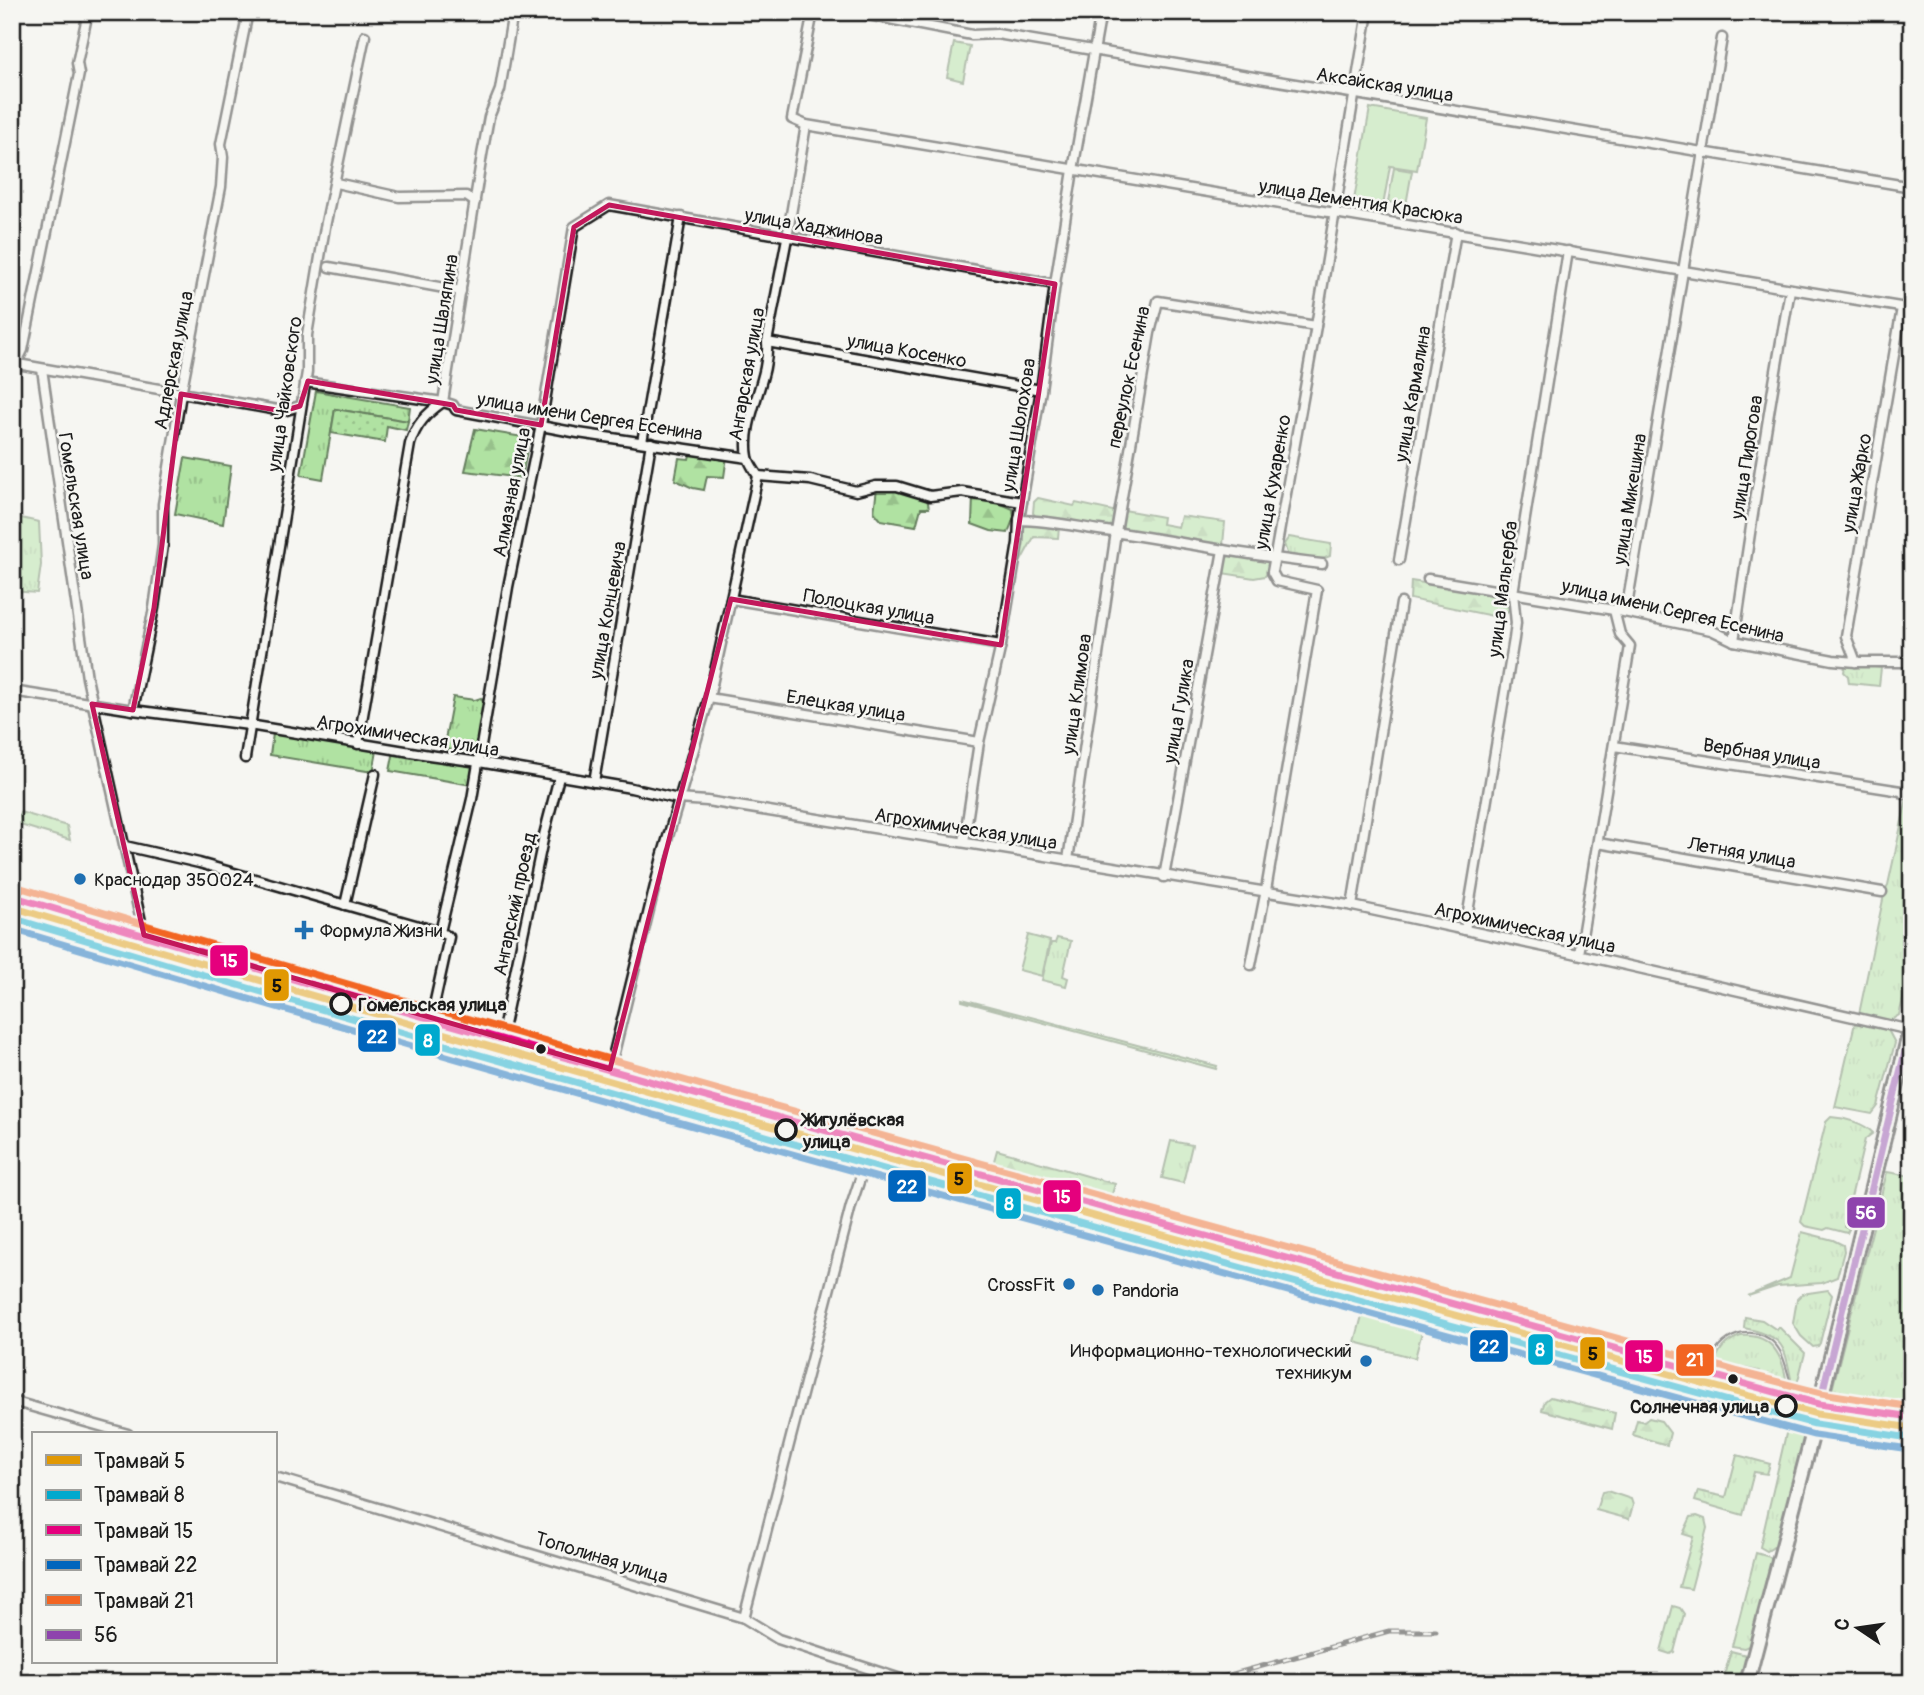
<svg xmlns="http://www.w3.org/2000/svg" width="1924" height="1695" font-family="Pangolin,sans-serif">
<defs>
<pattern id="grass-tufts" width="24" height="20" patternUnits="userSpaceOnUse" patternTransform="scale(1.75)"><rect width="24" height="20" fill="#b0e2a2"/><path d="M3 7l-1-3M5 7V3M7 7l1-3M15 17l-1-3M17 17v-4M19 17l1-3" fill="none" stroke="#97c18b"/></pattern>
<pattern id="forest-firs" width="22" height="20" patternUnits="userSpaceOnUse" patternTransform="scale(1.75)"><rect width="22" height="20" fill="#b0e2a2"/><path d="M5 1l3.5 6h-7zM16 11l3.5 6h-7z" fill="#97c18b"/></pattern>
<pattern id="garden-dots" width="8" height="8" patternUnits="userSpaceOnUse" patternTransform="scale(1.75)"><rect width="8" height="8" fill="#b0e2a2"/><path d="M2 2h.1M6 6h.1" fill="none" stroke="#97c18b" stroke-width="1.8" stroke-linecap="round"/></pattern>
</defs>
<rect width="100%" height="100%" fill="#f6f6f2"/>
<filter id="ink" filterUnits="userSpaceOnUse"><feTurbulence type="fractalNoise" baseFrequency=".0143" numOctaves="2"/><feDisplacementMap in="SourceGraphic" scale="14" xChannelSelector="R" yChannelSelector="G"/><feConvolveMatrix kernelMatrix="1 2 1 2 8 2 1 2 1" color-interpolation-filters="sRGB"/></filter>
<g filter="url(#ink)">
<g fill="url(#grass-tufts)" stroke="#667f5f" stroke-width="2">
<path d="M316 391 410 407 408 421 335 409 323 479 301 475Z"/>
<path d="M185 458 231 466 223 524 175 514Z"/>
<path d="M12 516 39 522 41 565 37 593 12 591Z"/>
<path d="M1289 537 1331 544 1330 556 1320 560 1288 556 1284 544Z"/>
<path d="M1850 663 1881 668 1879 686 1849 683 1848 676 1844 672 1845 666Z"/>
<path d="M453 697 475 700 481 698 488 711 481 745 475 753 445 749 444 745Z"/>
<path d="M273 734 377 751 373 772 270 755Z"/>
<path d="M394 751 475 766 472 785 390 771Z"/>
<path d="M1912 757V964L1899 1015 1889 1021 1859 1014 1885 890 1888 885 1907 798 1906 790Z"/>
<path d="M20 812 67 826 70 840 17 824Z"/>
<path d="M1057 938 1071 941 1063 976 1068 978 1066 986 1042 980 1051 943H1055Z"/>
<path d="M962 999 1217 1066 1216 1069 962 1001Z"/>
<path d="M1855 1023 1888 1030 1895 1043 1878 1106 1872 1114 1835 1107Z"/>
<path d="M1831 1117C1845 1118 1864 1123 1873 1133L1865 1139 1844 1227 1849 1229 1847 1233 1828 1228 1824 1230 1805 1226 1801 1222 1826 1122Z"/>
<path d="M1171 1141 1192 1145 1183 1183 1162 1178Z"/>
<path d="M1887 1172 1912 1176V1403L1831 1394Z"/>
<path d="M1802 1232 1833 1240 1843 1245 1844 1251 1837 1277 1822 1283 1778 1286 1748 1296 1790 1278Z"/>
<path d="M1828 1290 1832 1295 1820 1343 1818 1346 1813 1347 1801 1336 1793 1323 1797 1299 1802 1294Z"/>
<path d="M1745 1317 1762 1320 1777 1330 1779 1327 1805 1353 1796 1388H1793C1784 1348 1788 1337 1744 1328Z"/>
<path d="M1741 1336C1774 1333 1784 1359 1787 1386L1775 1384 1758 1375 1759 1371 1744 1368 1743 1373H1725L1714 1369C1716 1352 1724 1341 1741 1336Z"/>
<path d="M1788 1425 1803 1430 1805 1440 1777 1545 1767 1551 1760 1547Z"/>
<path d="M1737 1455 1770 1464 1767 1474 1754 1472 1743 1515 1695 1501 1698 1491 1726 1497Z"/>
<path d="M1756 1553 1770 1557 1772 1562 1751 1645 1744 1648 1732 1646Z"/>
<path d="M1731 1651 1746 1655 1749 1659 1743 1683H1722Z"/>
</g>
<g fill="url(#forest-firs)" stroke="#667f5f" stroke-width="2">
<path d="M475 429 529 438 522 478 465 471Z"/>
<path d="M691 451 727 456 724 477 707 476 704 490 693 488 675 480 679 458 689 459Z"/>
<path d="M877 488H899L927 498 929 508H921L916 526 881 520 874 512Z"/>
<path d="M973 496 990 499 1013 509 1014 517 1008 533 991 531 972 524Z"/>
<path d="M1038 498 1074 506 1076 503 1113 511 1117 522 1114 530 1038 519 1033 513 1034 502Z"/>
<path d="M1124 510 1163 517 1162 524 1178 527 1181 516 1225 522 1223 545 1125 530 1122 526Z"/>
<path d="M1037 524 1059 527 1058 538 1034 537 1021 561 1013 563 1021 526Z"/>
<path d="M1230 555 1263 558 1270 562 1271 569 1265 576 1254 578 1222 573 1225 559Z"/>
<path d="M1411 581 1499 595 1509 609 1502 618 1410 599Z"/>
<path d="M997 1150 1115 1184 1110 1201 992 1168Z"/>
<path d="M1550 1397 1615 1413 1612 1429 1542 1410 1545 1401Z"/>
<path d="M1649 1418 1661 1421 1670 1433 1667 1445 1633 1435 1637 1420 1644 1422Z"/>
<path d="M1607 1491 1631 1499 1633 1505 1629 1519 1596 1510 1602 1492Z"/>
<path d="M1697 1516 1705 1519 1707 1528 1691 1589 1679 1587 1693 1537 1683 1534 1691 1517Z"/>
<path d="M1673 1606 1680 1608 1684 1614 1674 1652 1670 1654 1661 1651Z"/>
</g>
<path fill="url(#garden-dots)" stroke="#667f5f" stroke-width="2" d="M335 409 408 421 406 430 387 426 385 442 331 433Z"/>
<g fill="#b0e2a2" stroke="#667f5f" stroke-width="2">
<path d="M954 43 970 46 963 81 947 77Z"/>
<path d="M1370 108 1426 118 1417 170 1390 166 1383 206 1354 200Z"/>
<path d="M1394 168 1412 171 1406 205 1388 202Z"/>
<path d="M1028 935 1050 941 1042 976 1019 970Z"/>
<path d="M1363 1312 1423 1328 1415 1358 1355 1342Z"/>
</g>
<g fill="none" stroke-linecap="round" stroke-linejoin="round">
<defs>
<g id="street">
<path d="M813 12 792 119 806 125 1912 309"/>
<path d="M853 12 972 35 997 34 1912 187"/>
<path d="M336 183 399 197 466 196 475 202"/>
<path d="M329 267 461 291"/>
<path d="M767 342 1041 390"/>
<path d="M12 363 283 411 300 406"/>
<path d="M42 369 87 678 144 935"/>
<path d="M305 382 443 402 453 405 456 410 578 433 748 458"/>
<path d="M12 385 16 364 23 350 79 74 77 63 88 12"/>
<path d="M642 442 681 217"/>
<path d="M758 476 810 480 856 491 876 486H897L930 496 962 492 1022 502"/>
<path d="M1019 520C1045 520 1073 526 1099 530 1173 540 1247 556 1322 564"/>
<path d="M1399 560 1456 232"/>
<path d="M1428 579 1614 610 1711 630 1734 641 1833 660 1856 662H1912"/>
<path d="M731 599 1001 645"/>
<path d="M1614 610 1628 600 1722 38"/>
<path d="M1734 641C1751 524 1769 407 1790 290"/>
<path d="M1856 662 1846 636 1902 308"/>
<path d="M12 691 133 710 249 725 429 755 479 762 631 788 678 799 707 801 1348 905 1573 953 1910 1030"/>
<path d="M709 698 979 742"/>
<path d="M133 710 154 608 163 545V504L181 394 221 187 223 157 221 144 247 17"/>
<path d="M358 744 410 444C416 424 427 413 443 402L482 155 489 117 500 90 513 12"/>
<path d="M1614 746 1901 791 1904 794"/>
<path d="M245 758 307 372V335L325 227 365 36"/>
<path d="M594 782 651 443"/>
<path d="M964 842 979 742 1001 645 1018 543 1019 520 1041 390 1055 284 1073 170 1101 12"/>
<path d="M1598 843 1882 892"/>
<path d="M125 846 199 863 440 932 449 937 431 1019"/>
<path d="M1068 860 1116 532 1150 333 1158 301 1316 326"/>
<path d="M1164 877 1223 550"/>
<path d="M345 905 375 774"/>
<path d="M1352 906 1401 603"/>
<path d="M1465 930 1514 639 1516 623 1513 593 1568 251"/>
<path d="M440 932 472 799 508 587 541 425 574 227 609 205 1055 284"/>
<path d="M1579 954 1630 646 1620 634 1614 610"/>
<path d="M1251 965 1266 890 1317 590 1277 581 1272 572 1316 326 1368 12"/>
<path d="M501 1039 544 835 559 777"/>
<path d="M610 1069 662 857 709 698 758 476C755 471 749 463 748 457 741 418 770 380 767 342L787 238 806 125"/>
<path d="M12 1401 128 1434"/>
<path d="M275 1477 744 1618 778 1639 913 1683"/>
<path d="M744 1618 851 1206 866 1161"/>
</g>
<g id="secondary">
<path d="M12 894 335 992 1408 1291 1820 1402 1912 1416"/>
<path d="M12 917 540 1071 1743 1403 1816 1421 1912 1436"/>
<path d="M1747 1683 1813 1432 1912 1022"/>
</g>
</defs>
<use href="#street" stroke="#1c1c1c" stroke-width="13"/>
<use href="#secondary" stroke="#1c1c1c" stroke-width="18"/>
<use href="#street" stroke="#f6f6f2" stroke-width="8"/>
<use href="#secondary" stroke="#f6f6f2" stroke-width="12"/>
<path stroke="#1c1c1c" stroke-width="2" d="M1731 1391 1713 1381C1701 1351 1736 1323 1764 1336 1794 1350 1781 1390 1808 1407"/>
<defs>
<path id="rail" d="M1190 1683 1226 1676 1389 1631H1436"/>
</defs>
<use href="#rail" stroke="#1c1c1c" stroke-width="5"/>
<use href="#rail" stroke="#f6f6f2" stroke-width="2.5" stroke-dasharray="8" stroke-linecap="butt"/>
<defs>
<g id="bus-1">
<path d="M12 894 335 992 1408 1291 1820 1402 1912 1416"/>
<path d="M1820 1402 1912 1023"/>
</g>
</defs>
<use href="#bus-1" stroke="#f6f6f2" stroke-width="12"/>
<use href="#bus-1" stroke="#8e44ad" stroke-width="7"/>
<defs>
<path id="tram-1" d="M12 907C582 1078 1157 1233 1731 1391L1817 1414 1912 1428"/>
<path id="tram-2" d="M12 918C582 1089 1155 1244 1728 1401L1815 1424 1910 1438"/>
<path id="tram-3" d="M15 897C585 1068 1160 1223 1734 1381L1819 1404 1912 1417"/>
<path id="tram-4" d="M12 929C581 1099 1153 1254 1725 1411L1814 1435 1909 1449"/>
<path id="tram-5" d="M18 887C588 1058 1163 1213 1736 1371L1821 1393 1912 1407"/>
</defs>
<use href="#tram-1" stroke="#f6f6f2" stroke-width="12"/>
<use href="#tram-2" stroke="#f6f6f2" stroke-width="12"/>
<use href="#tram-3" stroke="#f6f6f2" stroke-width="12"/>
<use href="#tram-4" stroke="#f6f6f2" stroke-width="12"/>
<use href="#tram-5" stroke="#f6f6f2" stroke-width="12"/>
<use href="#tram-1" stroke="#e19803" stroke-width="7"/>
<use href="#tram-2" stroke="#00a9ce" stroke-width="7"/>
<use href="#tram-3" stroke="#e5007d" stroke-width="7"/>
<use href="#tram-4" stroke="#0065bd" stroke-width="7"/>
<use href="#tram-5" stroke="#f26522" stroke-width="7"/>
</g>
</g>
<path d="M0 0H1924V1695H0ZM609 205 1055 284 1001 645 731 599 610 1069 144 935 92 704 133 710 154 608 181 394 283 411 300 406 308 381 453 405 456 410 541 425 574 227Z" fill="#f6f6f2" fill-opacity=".55" fill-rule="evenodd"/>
<path fill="none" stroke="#c2185b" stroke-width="5" stroke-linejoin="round" d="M609 205 1055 284 1001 645 731 599 610 1069 144 935 92 704 133 710 154 608 181 394 283 411 300 406 308 381 453 405 456 410 541 425 574 227Z"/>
<g fill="#1f6fb2" stroke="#f6f6f2" stroke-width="2.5">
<circle cx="80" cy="879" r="7"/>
<path d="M300.5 919.5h7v7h7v7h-7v7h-7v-7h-7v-7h7z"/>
<circle cx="1069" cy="1284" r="7"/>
<circle cx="1098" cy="1290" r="7"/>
<circle cx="1366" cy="1361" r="7"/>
</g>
<g fill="#f6f6f2" stroke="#1c1c1c" stroke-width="3.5">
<circle cx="341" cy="1004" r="10"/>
<circle cx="786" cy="1130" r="10"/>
<circle cx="1786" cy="1406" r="10"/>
</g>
<g fill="#1c1c1c" stroke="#f6f6f2" stroke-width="2.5">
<circle cx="541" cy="1049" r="6"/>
<circle cx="1733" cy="1379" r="6"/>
</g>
<g text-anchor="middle" stroke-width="5" stroke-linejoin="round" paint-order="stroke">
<g font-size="19" fill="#1c1c1c" stroke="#f6f6f2">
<text transform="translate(1385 84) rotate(9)" y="7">Аксайская улица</text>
<text transform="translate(1361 201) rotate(9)" y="7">улица Дементия Красюка</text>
<text transform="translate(814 226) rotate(10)" y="7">улица Хаджинова</text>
<text transform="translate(441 319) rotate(-81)" y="7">улица Шаляпина</text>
<text transform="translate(907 350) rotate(10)" y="7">улица Косенко</text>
<text transform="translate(173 360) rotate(-79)" y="7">Адлерская улица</text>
<text transform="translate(746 374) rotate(-80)" y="7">Ангарская улица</text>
<text transform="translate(1128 377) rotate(-78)" y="7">переулок Есенина</text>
<text transform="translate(284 394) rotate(-82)" y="7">улица Чайковского</text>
<text transform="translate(1412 394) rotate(-80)" y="7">улица Кармалина</text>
<text transform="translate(590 416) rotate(9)" y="7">улица имени Сергея Есенина</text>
<text transform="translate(1018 425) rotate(-81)" y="7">улица Шолохова</text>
<text transform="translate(1746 457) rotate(-81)" y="7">улица Пирогова</text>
<text transform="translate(1272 482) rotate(-80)" y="7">улица Кухаренко</text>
<text transform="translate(1856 483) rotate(-80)" y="7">улица Жарко</text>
<text transform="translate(511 492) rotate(-79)" y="7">Алмазная улица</text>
<text transform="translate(1629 499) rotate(-81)" y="7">улица Микешина</text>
<text transform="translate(77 506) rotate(81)" y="7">Гомельская улица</text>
<text transform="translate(1502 589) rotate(-83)" y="7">улица Мальгерба</text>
<text transform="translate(869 606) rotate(10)" y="7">Полоцкая улица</text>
<text transform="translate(607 610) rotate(-80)" y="7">улица Концевича</text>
<text transform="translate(1673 610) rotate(13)" y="7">улица имени Сергея Есенина</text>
<text transform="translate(1076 694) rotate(-82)" y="7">улица Климова</text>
<text transform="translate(846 705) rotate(9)" y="7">Елецкая улица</text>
<text transform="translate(1178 711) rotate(-80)" y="7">улица Гулика</text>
<text transform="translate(408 735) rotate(9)" y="7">Агрохимическая улица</text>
<text transform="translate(1762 753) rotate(9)" y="7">Вербная улица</text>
<text transform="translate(966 828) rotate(9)" y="7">Агрохимическая улица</text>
<text transform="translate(1742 852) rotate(10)" y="7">Летняя улица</text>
<text transform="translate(514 904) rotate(-78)" y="7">Ангарский проезд</text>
<text transform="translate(1525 927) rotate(12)" y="7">Агрохимическая улица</text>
<text transform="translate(602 1557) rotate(17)" y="7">Тополиная улица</text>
</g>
<g font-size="19" fill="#1c1c1c" stroke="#f6f6f2" text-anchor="start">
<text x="94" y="886">Краснодар 350024</text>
<text x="320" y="937">Формула Жизни</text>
<text x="1055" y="1291" text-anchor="end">CrossFit</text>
<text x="1112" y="1297">Pandoria</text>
<text x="1352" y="1357" text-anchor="end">Информационно-технологический<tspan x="1352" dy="22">техникум</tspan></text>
</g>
<g font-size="19" font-weight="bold" fill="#1c1c1c" stroke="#f6f6f2" text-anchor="start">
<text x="358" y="1011">Гомельская улица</text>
<text x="803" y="1126">Жигулёвская<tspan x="803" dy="22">улица</tspan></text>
<text x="1769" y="1413" text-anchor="end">Солнечная улица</text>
</g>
</g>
<g stroke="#f6f6f2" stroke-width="2.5">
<rect x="209" y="944" width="40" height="33" rx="7" fill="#e5007d"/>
<rect x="263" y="968" width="27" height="34" rx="7" fill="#e19803"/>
<rect x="357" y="1019" width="40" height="34" rx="7" fill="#0065bd"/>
<rect x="414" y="1023" width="27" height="34" rx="7" fill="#00a9ce"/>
<rect x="946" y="1162" width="27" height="33" rx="7" fill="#e19803"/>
<rect x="887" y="1169" width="40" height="34" rx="7" fill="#0065bd"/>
<rect x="1042" y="1179" width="40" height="34" rx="7" fill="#e5007d"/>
<rect x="995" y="1187" width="27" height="33" rx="7" fill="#00a9ce"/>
<rect x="1846" y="1196" width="40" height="33" rx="7" fill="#8e44ad"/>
<rect x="1469" y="1329" width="40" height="34" rx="7" fill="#0065bd"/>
<rect x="1527" y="1333" width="27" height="33" rx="7" fill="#00a9ce"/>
<rect x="1579" y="1336" width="27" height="34" rx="7" fill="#e19803"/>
<rect x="1624" y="1339" width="40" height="34" rx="7" fill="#e5007d"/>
<rect x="1675" y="1343" width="40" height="34" rx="7" fill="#f26522"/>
</g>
<g font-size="19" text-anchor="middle" font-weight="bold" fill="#fff">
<text x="229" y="967">15</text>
<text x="377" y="1043">22</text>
<text x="428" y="1047">8</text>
<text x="907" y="1193">22</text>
<text x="1062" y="1203">15</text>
<text x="1009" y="1210">8</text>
<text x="1866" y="1219">56</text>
<text x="1489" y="1353">22</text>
<text x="1540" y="1356">8</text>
<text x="1644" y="1363">15</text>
<text x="1695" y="1366">21</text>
</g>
<g font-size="19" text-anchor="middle" font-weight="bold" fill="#111">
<text x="277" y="992">5</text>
<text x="959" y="1185">5</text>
<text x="1593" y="1360">5</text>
</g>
<rect width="1924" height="1695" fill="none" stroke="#f6f6f2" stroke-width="42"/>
<rect x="21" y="21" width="1882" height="1653" fill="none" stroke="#1c1c1c" stroke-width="2.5" filter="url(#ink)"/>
<rect x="32" y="1432" width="245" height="231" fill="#f6f6f2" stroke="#9f9f9c" stroke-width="2"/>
<rect x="46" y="1455" width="35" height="10" fill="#e19803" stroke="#9f9f9c" stroke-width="2"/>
<text x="94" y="1468" font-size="21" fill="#1c1c1c">Трамвай 5</text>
<rect x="46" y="1490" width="35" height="10" fill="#00a9ce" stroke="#9f9f9c" stroke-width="2"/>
<text x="94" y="1502" font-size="21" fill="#1c1c1c">Трамвай 8</text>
<rect x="46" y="1525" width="35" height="10" fill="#e5007d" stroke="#9f9f9c" stroke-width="2"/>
<text x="94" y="1538" font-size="21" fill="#1c1c1c">Трамвай 15</text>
<rect x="46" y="1560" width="35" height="10" fill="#0065bd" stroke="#9f9f9c" stroke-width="2"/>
<text x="94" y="1572" font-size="21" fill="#1c1c1c">Трамвай 22</text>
<rect x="46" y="1595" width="35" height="10" fill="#f26522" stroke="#9f9f9c" stroke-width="2"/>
<text x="94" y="1608" font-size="21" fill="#1c1c1c">Трамвай 21</text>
<rect x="46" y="1630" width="35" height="10" fill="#8e44ad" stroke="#9f9f9c" stroke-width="2"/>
<text x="94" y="1642" font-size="21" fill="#1c1c1c">56</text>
<g transform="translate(1858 1628) rotate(283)" stroke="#f6f6f2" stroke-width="5" paint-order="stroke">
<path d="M0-5L12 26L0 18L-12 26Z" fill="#1c1c1c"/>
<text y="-10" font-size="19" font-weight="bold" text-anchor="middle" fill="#1c1c1c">С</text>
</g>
</svg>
